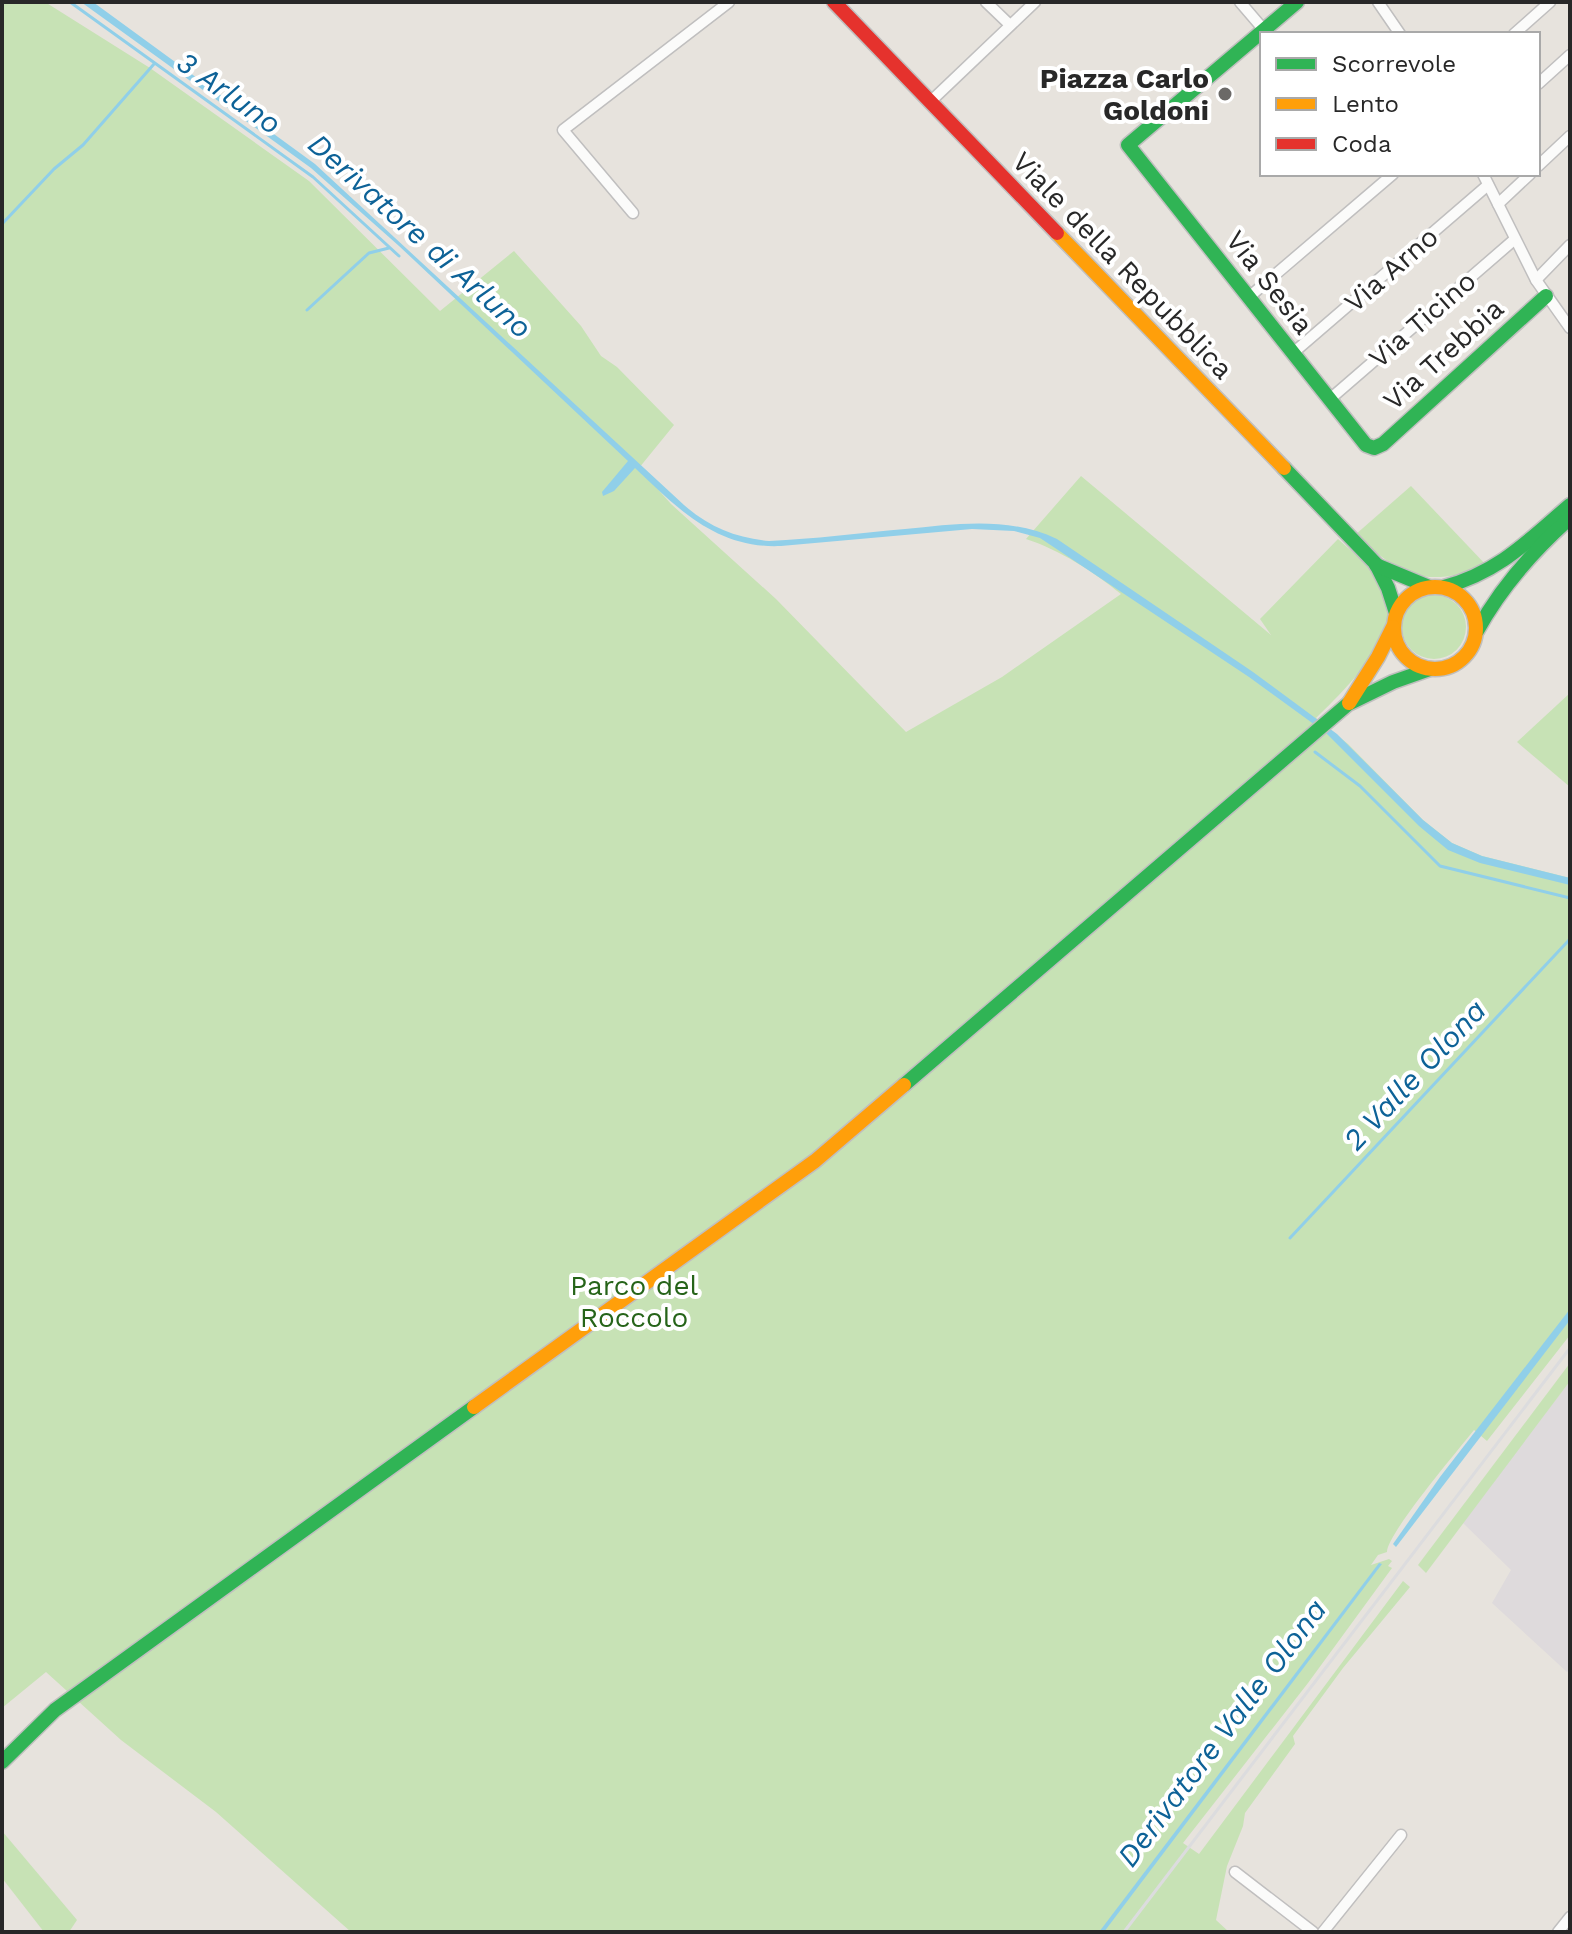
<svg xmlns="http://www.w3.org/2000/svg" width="1572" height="1934" font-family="'Work Sans',sans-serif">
<rect width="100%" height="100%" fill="#e7e3dd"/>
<path fill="#dedadc" d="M1570 1381V1669L1567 1672 1492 1603 1511 1570 1462 1522Z"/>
<g fill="#c7e2b5">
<path d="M2 2H45L150 68 309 181 440 311 514 251 581 326 601 356 617 367 674 425 639 468 671 504 776 599 906 732 1002 677 1121 594C1094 572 1060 550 1026 539L1081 476 1271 635 1260 619 1338 539C1355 554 1373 569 1382 590 1388 601 1390 620 1386 632 1378 656 1335 700 1316 718L1348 744 1423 820 1452 843 1482 856 1570 878V1335L1487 1441 1474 1430C1459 1449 1386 1535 1387 1552L1378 1555 1371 1565 1389 1559 1392 1561 1388 1566 1392 1568 1308 1683 1183 1843 1199 1854 1403 1581 1410 1587 1343 1668 1293 1736 1295 1744 1245 1813 1243 1826 1227 1866 1216 1920 1229 1932H351L216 1812 121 1740 46 1672 2 1708Z"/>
<path d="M1411 486 1487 566C1424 588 1403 577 1355 535Z"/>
<circle cx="1434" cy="627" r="32"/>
<path d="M1570 693V787L1517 742Z"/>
<path d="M1570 1363V1381L1426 1573 1418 1565Z"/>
<path d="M2 1831 77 1920 69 1932H44L2 1878Z"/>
</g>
<g fill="#90cfe9">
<path d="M81 2H93L315 164 684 505C709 527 736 538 769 541 814 539 860 533 905 529 956 524 1008 516 1057 539L1253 672 1337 734 1423 820 1452 843 1482 856 1570 878V885L1480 863 1448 850 1419 826 1326 733 1249 677 1040 538 1014 531 972 529 781 546C717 549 678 509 635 468L614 491 603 496 602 492 628 461 399 246 311 168Z"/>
<path d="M1570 1309V1320L1396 1547 1393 1544 1440 1477Z"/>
<path d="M1379 1563 1382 1564 1104 1932H1099Z"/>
</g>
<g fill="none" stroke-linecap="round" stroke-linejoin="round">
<g stroke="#90cfe9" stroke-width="3">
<path d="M70 2 313 177 399 256"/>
<path d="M2 224 54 169 83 145 154 64"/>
<path d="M307 310 369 253 389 248"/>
<path d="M1315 752 1360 786 1440 866 1570 898"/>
<path d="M1290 1238 1570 939"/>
</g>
<defs>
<g id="street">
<path d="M986 2 1010 25"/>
<path d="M1240 2 1264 30"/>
<path d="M1378 2 1400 34"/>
<path d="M1514 34 1550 2"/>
<path d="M1538 84 1570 55"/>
<path d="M930 102 1035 2"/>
<path d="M1538 166 1570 136"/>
<path d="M1483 174 1536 280 1570 328"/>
<path d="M1498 204 1530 174"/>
<path d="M633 213 563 130 729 2"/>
<path d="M1536 280 1570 245"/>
<path d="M1249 297 1393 174"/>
<path d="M1293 353 1488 185"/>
<path d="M1330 399 1515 239"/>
<path d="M1235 1872 1313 1932"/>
<path d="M1323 1932 1401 1835"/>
<path d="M1558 1932 1570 1917"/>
</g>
<g id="fast">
<path d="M1297 2 1128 145 1366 445 1374 448 1383 444 1546 296"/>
<path d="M1284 468 1376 564 1388 588 1396 613"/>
<path d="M1376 565 1429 587"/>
<path d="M1444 587C1499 572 1528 541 1570 505"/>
<path d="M1477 631C1501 587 1533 551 1570 518"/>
<path d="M904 1085 1348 704 1393 682 1430 669"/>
<path d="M2 1762 55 1710 474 1407"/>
</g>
<g id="slow">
<path d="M1057 233 1284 468"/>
<circle cx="1435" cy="628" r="41"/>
<path d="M1349 703 1378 657 1393 627"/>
<path d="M474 1407 815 1161 904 1085"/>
</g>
<path id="jam" d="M834 2 1057 233"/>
</defs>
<use href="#street" stroke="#c0bfbf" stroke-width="13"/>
<use href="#fast" stroke="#c0bfbf" stroke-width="17"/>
<use href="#slow" stroke="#c0bfbf" stroke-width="17"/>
<use href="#jam" stroke="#c0bfbf" stroke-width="17"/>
<use href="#street" stroke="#fbfbfa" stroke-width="10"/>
<use href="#fast" stroke="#30b455" stroke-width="14"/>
<use href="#slow" stroke="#ff9f0a" stroke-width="14"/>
<use href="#jam" stroke="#e5322d" stroke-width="14"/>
<path stroke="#dcdcde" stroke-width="3" d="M1124 1932 1570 1348"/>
</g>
<circle fill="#6b6967" stroke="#fff" stroke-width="3" cx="1225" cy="94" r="8"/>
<g text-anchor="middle" stroke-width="8" stroke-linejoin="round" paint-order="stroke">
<g font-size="28" font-weight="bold" fill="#282828" stroke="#fff" text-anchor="end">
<text x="1209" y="88">Piazza Carlo<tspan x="1209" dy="32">Goldoni</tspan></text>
</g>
<g font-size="28" fill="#282828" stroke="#fff">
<text transform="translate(1123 265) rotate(46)" y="10">Viale della Repubblica</text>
<text transform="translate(1391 269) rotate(-41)" y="10">Via Arno</text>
<text transform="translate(1270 282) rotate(52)" y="10">Via Sesia</text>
<text transform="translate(1422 319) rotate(-41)" y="10">Via Ticino</text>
<text transform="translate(1443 354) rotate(-42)" y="10">Via Trebbia</text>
</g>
<g font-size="28" fill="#266419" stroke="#fff">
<text x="634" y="1295">Parco del<tspan x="634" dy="32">Roccolo</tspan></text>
</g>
<g font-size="30" font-style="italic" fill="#0d6297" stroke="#fff">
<text transform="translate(229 93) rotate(35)" y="10">3 Arluno</text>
<text transform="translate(420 236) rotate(42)" y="10">Derivatore di Arluno</text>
<text transform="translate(1415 1075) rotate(-47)" y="10">2 Valle Olona</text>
<text transform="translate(1222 1733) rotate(-53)" y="10">Derivatore Valle Olona</text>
</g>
</g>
<rect width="1572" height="1934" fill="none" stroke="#282828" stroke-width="8"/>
<rect x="1260" y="32" width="280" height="144" fill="#ffffff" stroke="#a9a9a9" stroke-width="2"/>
<rect x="1276" y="58" width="40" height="12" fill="#30b455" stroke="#a9a9a9" stroke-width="2"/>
<text x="1332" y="72" font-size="24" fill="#282828">Scorrevole</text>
<rect x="1276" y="98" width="40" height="12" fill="#ff9f0a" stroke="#a9a9a9" stroke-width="2"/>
<text x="1332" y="112" font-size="24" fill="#282828">Lento</text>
<rect x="1276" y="138" width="40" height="12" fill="#e5322d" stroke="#a9a9a9" stroke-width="2"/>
<text x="1332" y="152" font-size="24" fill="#282828">Coda</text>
</svg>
